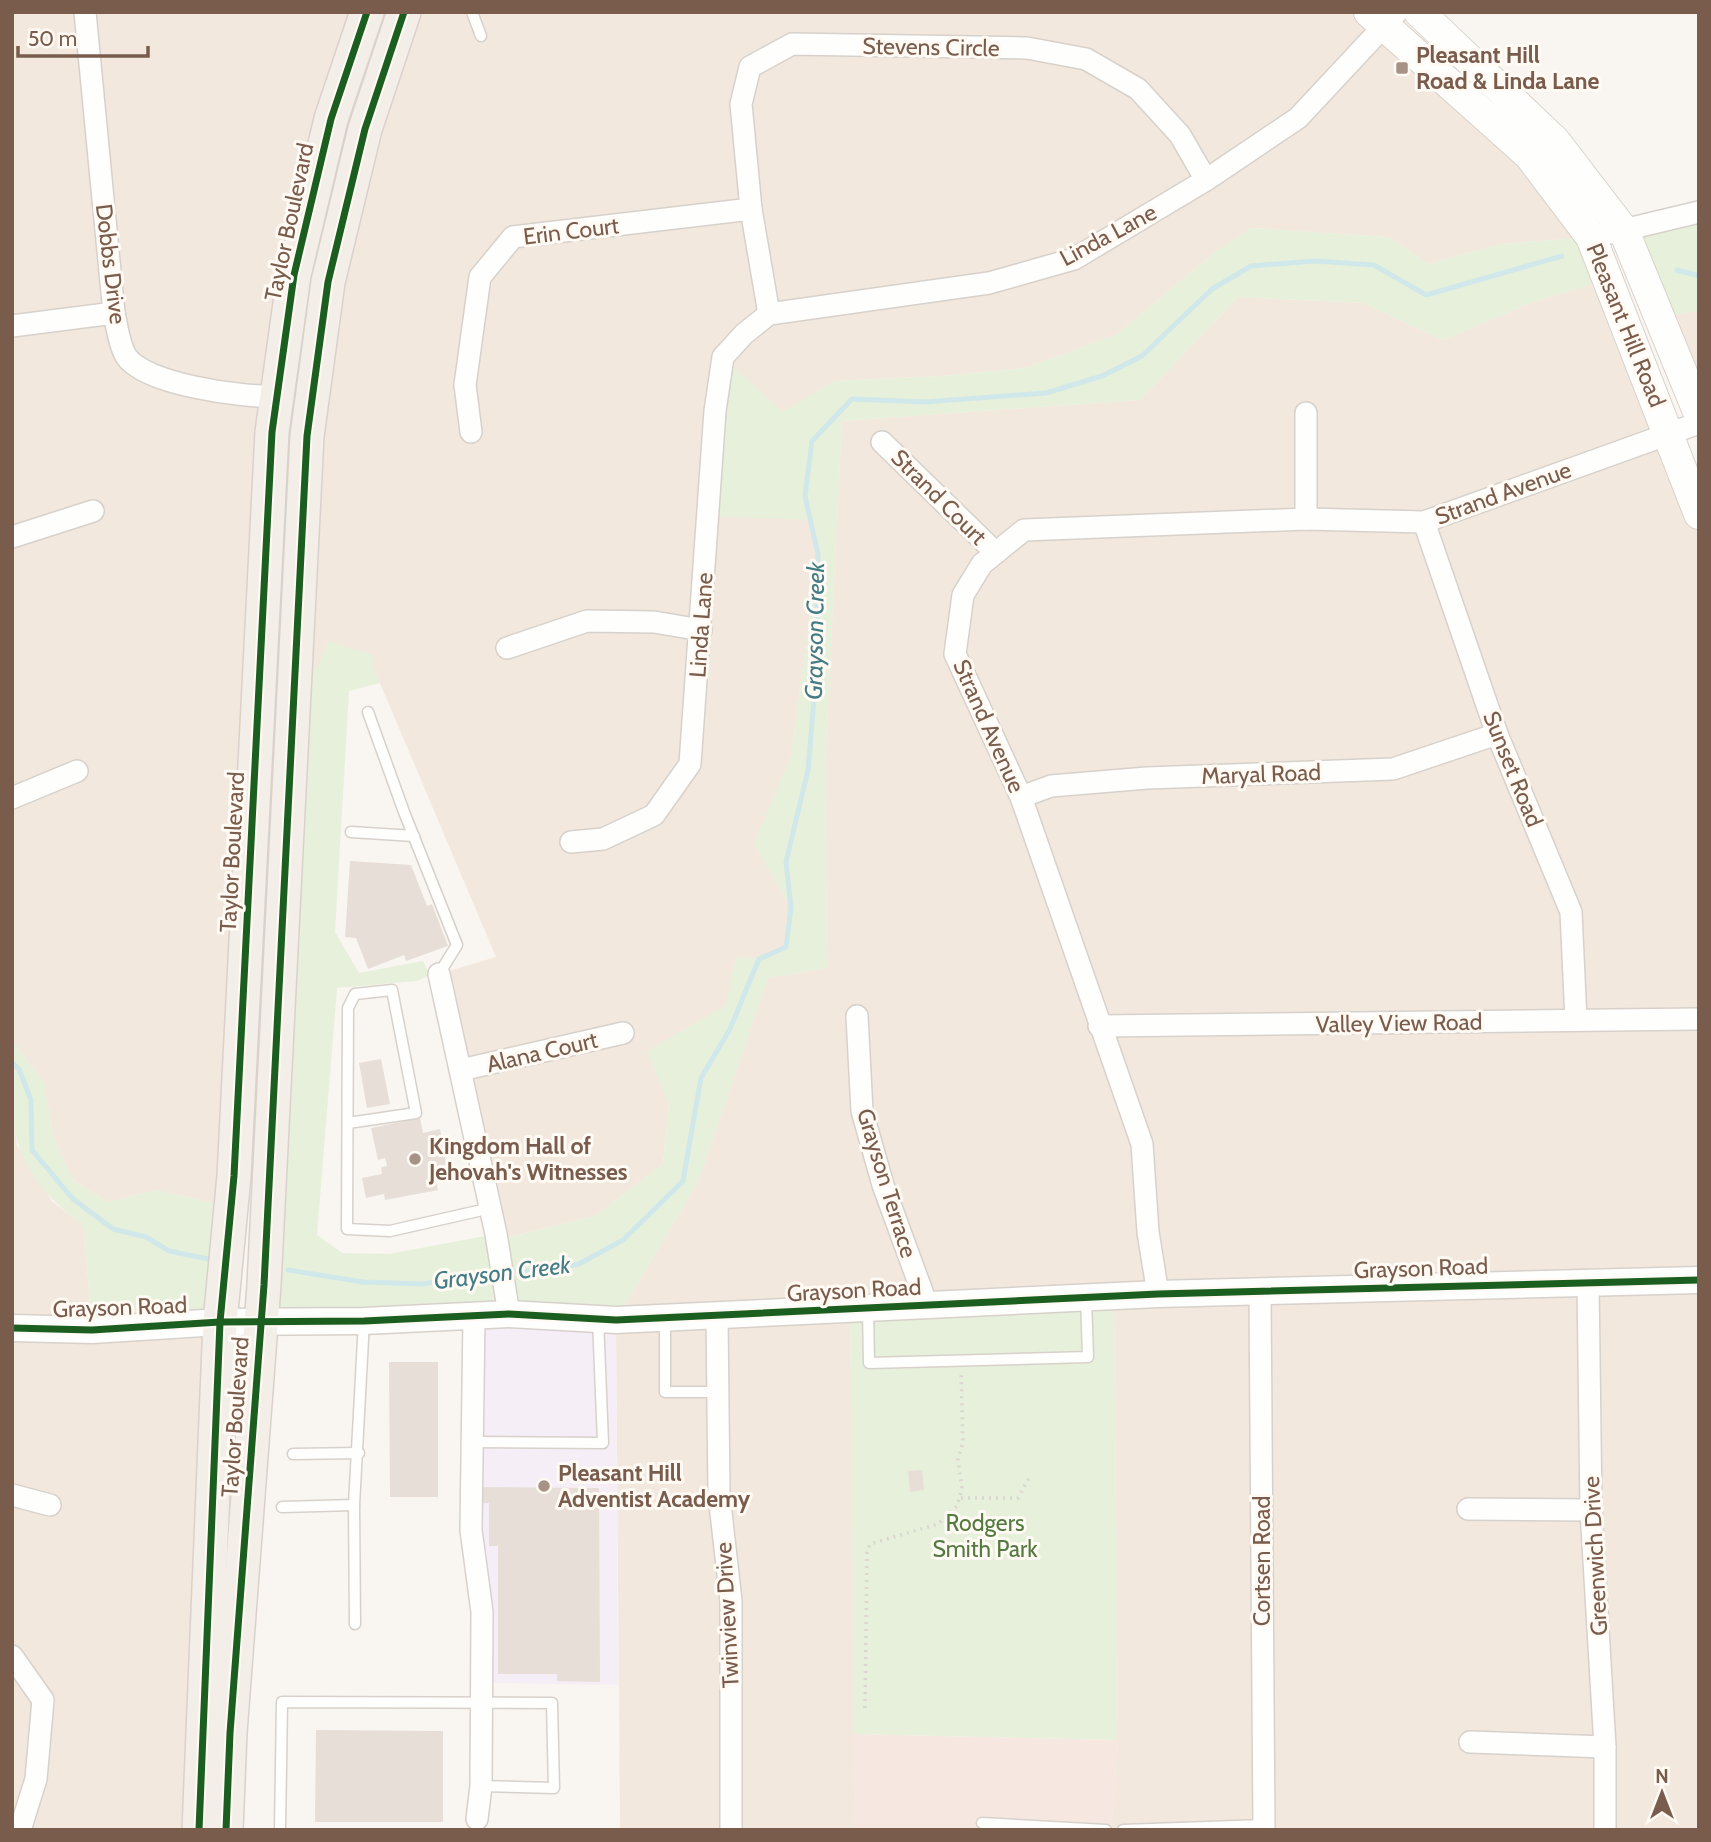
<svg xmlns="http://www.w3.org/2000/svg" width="1711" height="1842" font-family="Cabin,sans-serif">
<rect width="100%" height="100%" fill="#f9f5f0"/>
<g fill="#f2e8de">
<path d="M12 12H367L294 275 231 1207 156 1190 108 1202 73 1180 53 1137 44 1083 12 1040Z"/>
<path d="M404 12H1369L1591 237 1501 244 1428 264 1389 237 1251 228 1212 254 1116 335 1025 368 941 376 834 381 783 413 723 358 810 519 818 554 791 756 755 844 791 908 786 947 759 959 725 1006 648 1051 669 1104 663 1164 595 1216 497 1240 439 974 496 957 374 669 294 690 307 436Z"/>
<path d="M1609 279 1699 514V1830H1111L1118 1740 1114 1297 850 1310 856 1830H620L616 1320 698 1182 768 978 827 968 825 764 842 421 1140 400 1238 297 1363 303 1443 340 1531 303Z"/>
<path d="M1699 311V414L1660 317Z"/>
<path d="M12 1100 17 1145 52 1201 84 1227 92 1330 220 1322 199 1830H12Z"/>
</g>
<path fill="#f6e8e1" d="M854 1734 1118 1740 1111 1830H856Z"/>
<path fill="#f6eef6" d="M474 1316 616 1320 618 1685 492 1683 481 1676Z"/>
<g fill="#e7f0db">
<path d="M1699 212V311L1660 317 1624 231Z"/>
<path d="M1251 228 1389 237 1428 264 1501 244 1591 237 1609 279 1531 303 1443 340 1363 303 1238 297 1140 400 842 421 825 764 827 968 768 978 698 1182 616 1320 261 1323 295 675 318 668 328 641 373 655 374 669 380 683 349 691 335 932 359 973 423 961 430 975 417 981 337 988 317 1235 342 1253 389 1254 496 1234 498 1240 595 1216 663 1164 669 1104 647 1051 725 1006 736 957 759 959 786 947 791 908 754 844 791 756 818 554 810 520 708 516 723 357 783 412 834 381 941 376 1025 368 1116 335 1212 254Z"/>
<path d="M12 1040 44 1083 53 1137 73 1180 108 1202 156 1190 231 1207 220 1322 92 1330 84 1227C6 1164 12 1135 12 1040Z"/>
<path d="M1114 1296 1118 1740 854 1734 850 1309Z"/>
</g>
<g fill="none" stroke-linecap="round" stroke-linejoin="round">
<g stroke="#d0e8ea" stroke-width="5">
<path d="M1677 270 1699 276"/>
<path d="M12 1063 19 1069 31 1100 32 1150 73 1199 113 1229 146 1237 169 1251 208 1259"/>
<path d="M288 1270 363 1282 422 1284 497 1272"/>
<path d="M506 1271H538L579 1264 623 1240 683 1181 701 1078 730 1029 759 959 786 947 791 908 786 862 808 770 815 687 818 554 805 496 812 441 852 399 925 402 1046 393 1102 376 1142 356 1212 289 1251 266 1315 261 1374 265 1426 295 1562 256"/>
</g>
</g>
<g fill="#e6ded7">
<path d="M350 861 411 865 427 906 432 904 448 946 406 961 404 955 368 969 356 938 345 937Z"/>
<path d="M381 1059 390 1104 367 1108 359 1063Z"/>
<path d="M420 1118 423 1133 440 1129 448 1173 435 1175 438 1190 385 1200 384 1194 366 1198 362 1178 382 1174 381 1167 387 1166 385 1158 378 1160 371 1128Z"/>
<path d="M389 1362H438V1497H390Z"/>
<path d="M922 1470 924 1490 910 1492 908 1471Z"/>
<path d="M479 1487 599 1488 600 1682 557 1681V1674H498V1546H489V1503H479Z"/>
<path d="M316 1730 443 1731V1822H315Z"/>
</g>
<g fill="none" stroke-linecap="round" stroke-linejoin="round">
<defs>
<g id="service">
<path d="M472 12 481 36"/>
<path d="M368 712 404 812 457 945 439 974"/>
<path d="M351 832 414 836"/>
<path d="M348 1123 416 1113 392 990 355 994 348 1008 347 1229 390 1231 491 1208"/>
<path d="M868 1309 869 1363 1088 1357 1086 1298"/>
<path d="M665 1318V1392H718"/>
<path d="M471 1442 603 1443 598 1319"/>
<path d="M293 1454 359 1453"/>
<path d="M354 1505 355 1624"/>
<path d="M282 1507 354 1505 364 1321"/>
<path d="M982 1823 1106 1830"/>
<path d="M280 1830 282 1702 552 1703 554 1788 481 1786"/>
<path d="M1123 1830 1264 1825"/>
</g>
<g id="minor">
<path d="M85 12 114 313C117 326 119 345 126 356 143 384 244 398 276 396"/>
<path d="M1206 180 1180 135 1138 89 1086 59 1027 48 792 44 750 67 741 104 751 209 769 314 989 283 1074 259 1206 180 1298 118 1397 12"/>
<path d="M1611 233 1699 212"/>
<path d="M12 326 114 313"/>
<path d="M1306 413V519"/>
<path d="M471 432 465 385 480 277 513 237 751 209"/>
<path d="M882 442 996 553"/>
<path d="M1424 522 1497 734 1571 912 1576 1020"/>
<path d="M12 537 93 511"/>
<path d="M507 648 587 621 654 622 701 630"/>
<path d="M1021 797 1051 786 1147 778 1393 769 1497 734"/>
<path d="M12 798 77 771"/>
<path d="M571 842 603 839 654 815 690 764 715 411 723 357 744 334 769 314"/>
<path d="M439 974 496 1234 509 1314"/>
<path d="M857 1016 862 1111 883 1185 927 1305"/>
<path d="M1099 1026 1699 1019"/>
<path d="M461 1070 623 1033"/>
<path d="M1588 1282 1591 1510 1605 1747V1830"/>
<path d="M1260 1292 1264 1830"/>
<path d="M1158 1294 1148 1232 1142 1144 1021 797 955 654 963 595 982 564 1024 530 1306 519 1424 522 1699 423"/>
<path d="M474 1316 471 1530 482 1612 481 1786 477 1819"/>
<path d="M717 1316 719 1495 731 1601V1830"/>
<path d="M12 1495 50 1505"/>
<path d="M1468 1509 1591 1510"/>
<path d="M12 1656 43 1700 36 1779 20 1830"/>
<path d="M1470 1742 1605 1747"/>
</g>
<path id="tertiary" d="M12 1328 92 1330 220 1322 364 1321 509 1314 616 1320 1158 1294 1699 1280"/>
<g id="secondary">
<path d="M1369 12 1529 155 1591 237 1699 514"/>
<path d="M1419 12 1555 141 1624 231 1699 414"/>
</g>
<g id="primary">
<path d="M199 1830 220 1322 234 1176 272 432 294 275 331 119 367 12"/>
<path d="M226 1830 230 1733 264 1285 307 436 328 282 365 129 404 12"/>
</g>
</defs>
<use href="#service" stroke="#d7d1cb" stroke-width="13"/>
<use href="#minor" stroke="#d7d1cb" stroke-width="24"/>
<use href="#tertiary" stroke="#d7d1cb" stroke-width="29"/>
<use href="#secondary" stroke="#d9d2cb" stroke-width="32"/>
<use href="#primary" stroke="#dad1cc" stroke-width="36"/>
<g stroke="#dcd5d0" stroke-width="3.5" stroke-dasharray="2 5" stroke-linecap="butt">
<path d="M961 1498H1018L1029 1478"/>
<path d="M865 1708 867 1553 870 1544 938 1524 957 1506 962 1488 958 1460 963 1442 961 1373"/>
</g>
<use href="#service" stroke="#fefefd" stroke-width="10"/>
<use href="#minor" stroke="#fefefd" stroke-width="21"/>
<use href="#tertiary" stroke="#fefefd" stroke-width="26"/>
<use href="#secondary" stroke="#fefefd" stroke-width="30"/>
<use href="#primary" stroke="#f3eee8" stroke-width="33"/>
<defs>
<g id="cycleway">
<path d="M12 1328 92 1330 220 1322 364 1321 509 1314 616 1320 1158 1294 1699 1280"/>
<path d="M199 1830 220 1322 234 1176 272 432 294 275 331 119 367 12"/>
<path d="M226 1830 230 1733 264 1285 307 436 328 282 365 129 404 12"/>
</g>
</defs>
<use href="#cycleway" stroke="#fffaf3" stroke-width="11"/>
<use href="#cycleway" stroke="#1b5e20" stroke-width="7"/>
</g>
<g fill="#a69286" stroke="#fffaf3" stroke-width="2.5">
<rect x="1395" y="61" width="14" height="14" rx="3.5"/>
<circle cx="415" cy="1159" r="7"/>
<circle cx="544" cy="1486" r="7"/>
</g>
<g text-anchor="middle" stroke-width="6" stroke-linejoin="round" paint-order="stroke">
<g font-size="23" fill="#7a5c4d" stroke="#fffaf3">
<text transform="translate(931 47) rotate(1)" y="8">Stevens Circle</text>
<text transform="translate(289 222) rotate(-78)" y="8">Taylor Boulevard</text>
<text transform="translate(571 231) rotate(-7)" y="8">Erin Court</text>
<text transform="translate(1108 235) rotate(-28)" y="8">Linda Lane</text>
<text transform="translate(111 264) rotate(83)" y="8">Dobbs Drive</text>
<text transform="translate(1626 325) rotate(68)" y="8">Pleasant Hill Road</text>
<text transform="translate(1503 493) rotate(-20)" y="8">Strand Avenue</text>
<text transform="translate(939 497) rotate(45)" y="8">Strand Court</text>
<text transform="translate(701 625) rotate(-86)" y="8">Linda Lane</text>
<text transform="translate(989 726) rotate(66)" y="8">Strand Avenue</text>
<text transform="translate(1513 769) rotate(68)" y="8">Sunset Road</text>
<text transform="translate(1261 774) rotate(-2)" y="8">Maryal Road</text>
<text transform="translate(232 852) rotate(-87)" y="8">Taylor Boulevard</text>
<text transform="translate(1399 1023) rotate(-1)" y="8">Valley View Road</text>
<text transform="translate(542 1052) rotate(-13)" y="8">Alana Court</text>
<text transform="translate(887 1183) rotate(73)" y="8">Grayson Terrace</text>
<text transform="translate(1421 1268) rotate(-2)" y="8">Grayson Road</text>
<text transform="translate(854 1290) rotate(-3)" y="8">Grayson Road</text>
<text transform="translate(120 1307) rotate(-2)" y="8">Grayson Road</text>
<text transform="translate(235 1417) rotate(-86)" y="8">Taylor Boulevard</text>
<text transform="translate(1595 1556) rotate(-93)" y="8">Greenwich Drive</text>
<text transform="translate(1262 1561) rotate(-90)" y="8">Cortsen Road</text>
<text transform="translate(727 1615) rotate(-93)" y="8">Twinview Drive</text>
</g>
<g font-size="23" font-weight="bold" fill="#7a5c4d" stroke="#fffaf3" text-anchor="start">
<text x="1416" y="63">Pleasant Hill<tspan x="1416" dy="26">Road &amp; Linda Lane</tspan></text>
<text x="429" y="1154">Kingdom Hall of<tspan x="429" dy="26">Jehovah's Witnesses</tspan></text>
<text x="558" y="1481">Pleasant Hill<tspan x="558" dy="26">Adventist Academy</tspan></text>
</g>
<g font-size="23" fill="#537a41" stroke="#fffaf3">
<text x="985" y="1531">Rodgers<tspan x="985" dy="26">Smith Park</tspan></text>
</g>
<g font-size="24" font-style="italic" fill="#437c86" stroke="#fffaf3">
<text transform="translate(815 631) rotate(-89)" y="8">Grayson Creek</text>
<text transform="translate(502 1273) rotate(-7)" y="8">Grayson Creek</text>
</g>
</g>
<rect width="1711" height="1842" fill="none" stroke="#7a5c4d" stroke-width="28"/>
<g transform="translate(1662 1793)" stroke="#fffaf3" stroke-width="5" paint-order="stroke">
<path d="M0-5L12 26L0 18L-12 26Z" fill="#7a5c4d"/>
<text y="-10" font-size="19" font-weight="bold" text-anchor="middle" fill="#7a5c4d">N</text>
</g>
<path d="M18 46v10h130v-10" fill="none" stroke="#7a5c4d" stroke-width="3.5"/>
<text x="28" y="46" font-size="21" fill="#7a5c4d" stroke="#fffaf3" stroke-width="5" paint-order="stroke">50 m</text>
</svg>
